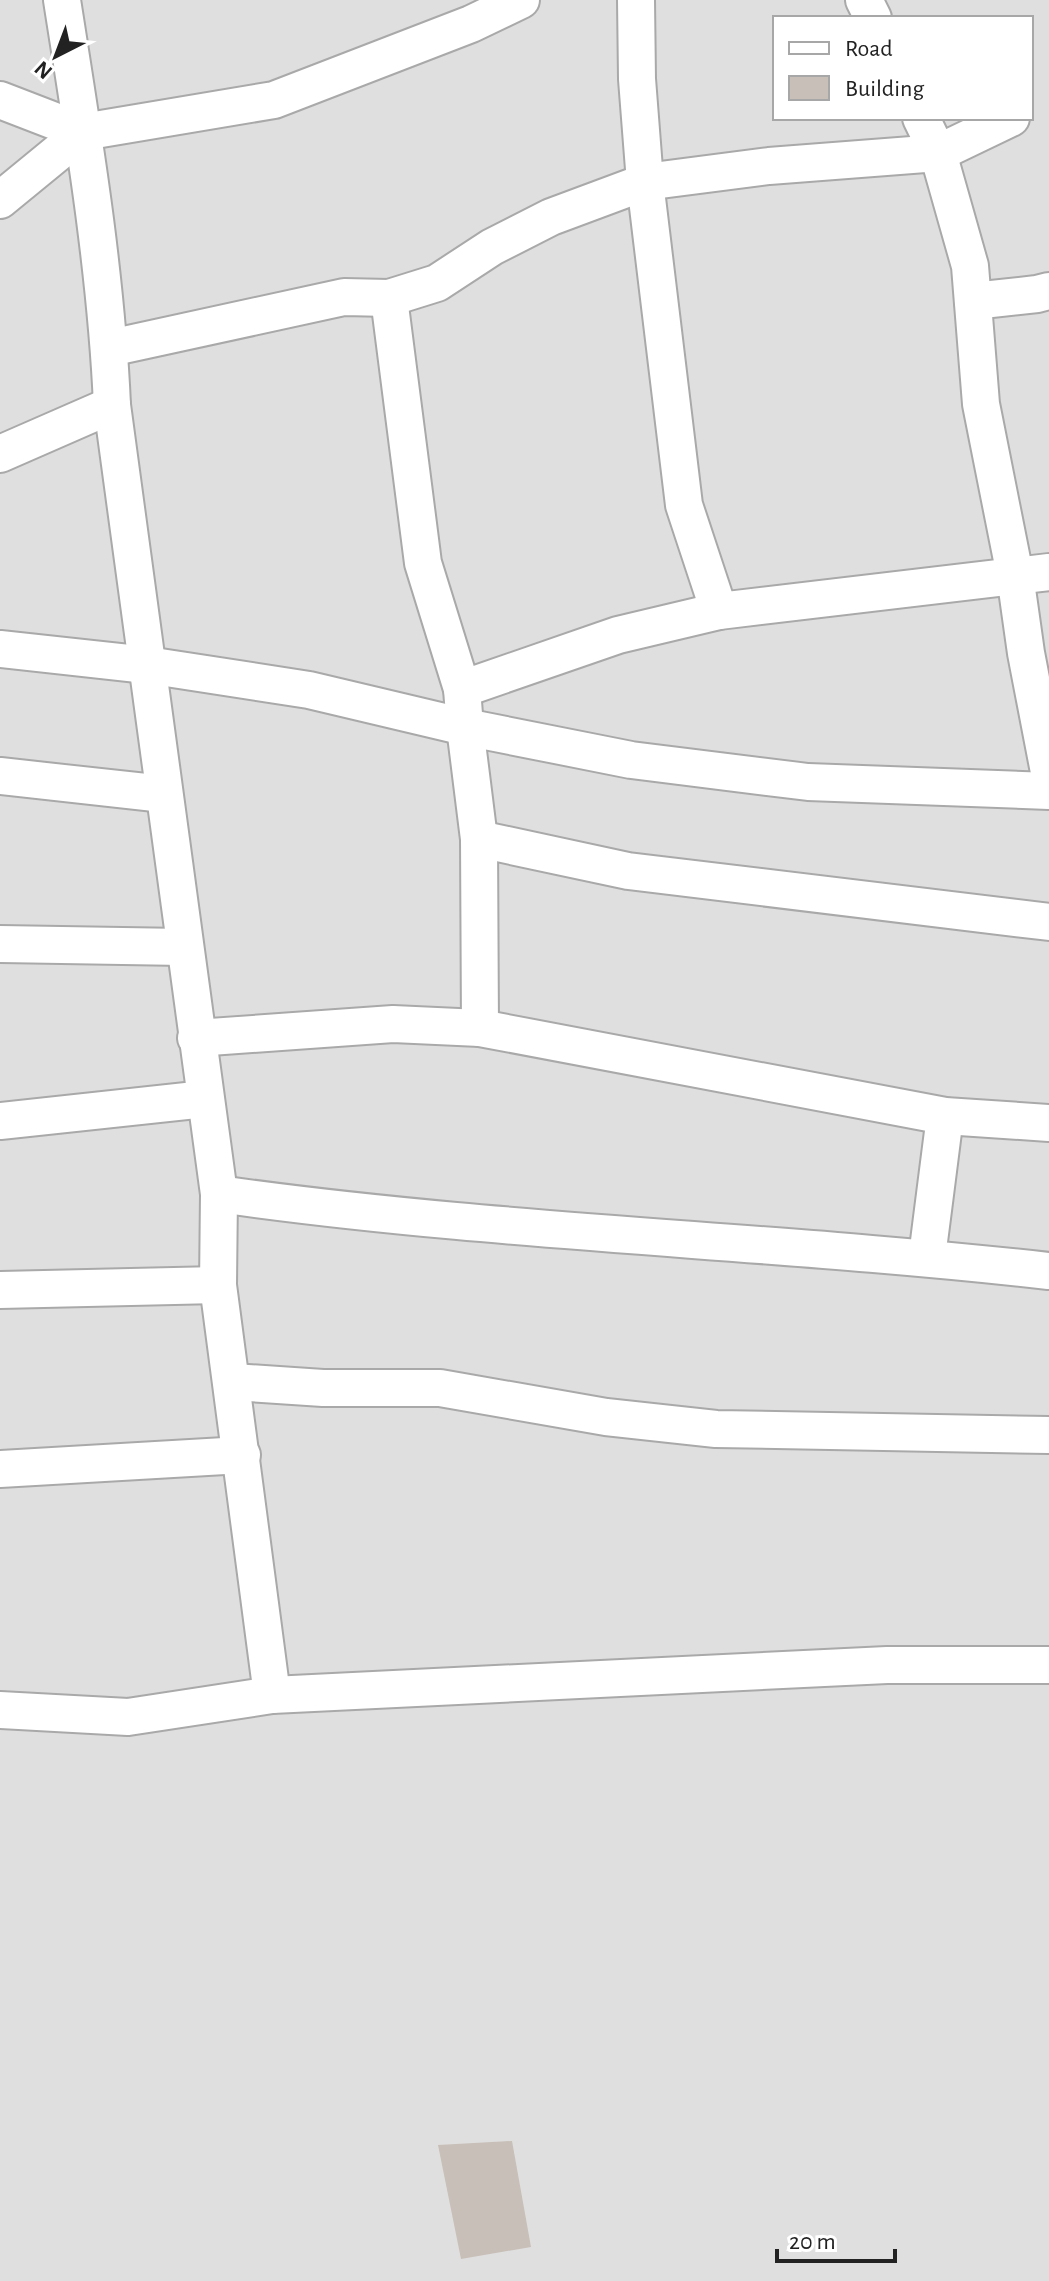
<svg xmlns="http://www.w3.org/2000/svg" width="1049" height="2281" font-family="'Alegreya Sans',sans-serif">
<rect width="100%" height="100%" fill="#f2efe9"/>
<path fill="#e0dfdf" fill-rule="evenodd" d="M0 0H1049V2281H0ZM775 18H1031V118H775Z"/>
<path fill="#c7bfb8" d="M512 2141 531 2247 461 2259 438 2145Z"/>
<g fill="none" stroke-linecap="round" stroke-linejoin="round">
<defs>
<g id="minor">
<path d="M62 0C83 134 106 269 112 405L219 1194 218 1285 272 1695"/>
<path d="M636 0 637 79 645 182 684 505 719 611"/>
<path d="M864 0 873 18"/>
<path d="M0 100 83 132 274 100 471 24 521 0"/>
<path d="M921 118 938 153 970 266 981 404 1015 575 1026 653 1049 772"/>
<path d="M0 200 83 132"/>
<path d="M389 298 423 563 462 689 465 727 479 839 480 1028"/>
<path d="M973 301 1037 294 1049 291"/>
<path d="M110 348 344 297 389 298 437 283 492 247 551 217 645 182 769 166 938 153 1011 118"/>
<path d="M0 454 112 405"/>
<path d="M0 649 147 665 309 690 465 727 631 760 808 782 1049 791"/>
<path d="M462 689 618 635 719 611 1049 572"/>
<path d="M0 776 164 794"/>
<path d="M479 839 628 871 1049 922"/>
<path d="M0 944 184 947"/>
<path d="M196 1038 393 1024 480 1028 945 1116 1049 1123"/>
<path d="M0 1121 205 1099"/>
<path d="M219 1194C494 1233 773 1240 1049 1271"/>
<path d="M927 1257 945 1116"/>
<path d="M0 1290 218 1285"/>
<path d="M233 1382 323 1388H440L606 1417 716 1429 1049 1435"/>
<path d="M0 1469 242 1455"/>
<path d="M0 1710 128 1717 272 1695 887 1665H1049"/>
</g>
</defs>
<use href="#minor" stroke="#a9a9a9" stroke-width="40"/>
<use href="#minor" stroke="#fff" stroke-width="36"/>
</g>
<rect x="773" y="16" width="260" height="104" fill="#ffffff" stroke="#a7a7a7" stroke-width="2"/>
<rect x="789" y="42" width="40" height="12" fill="#ffffff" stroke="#a7a7a7" stroke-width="2"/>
<text x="845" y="56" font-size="24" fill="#222222">Road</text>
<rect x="789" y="76" width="40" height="24" fill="#c7bfb8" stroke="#a7a7a7" stroke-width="2"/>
<text x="845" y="96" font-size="24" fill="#222222">Building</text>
<g transform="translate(56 56) rotate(222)" stroke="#ffffff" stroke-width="6" paint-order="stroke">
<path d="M0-6L14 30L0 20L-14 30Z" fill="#222222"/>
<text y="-12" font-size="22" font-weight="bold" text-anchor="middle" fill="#222222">N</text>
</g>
<path d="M777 2249v12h118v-12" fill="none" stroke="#222222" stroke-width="4"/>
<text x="789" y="2249" font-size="24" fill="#222222" stroke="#ffffff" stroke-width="6" paint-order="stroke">20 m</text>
</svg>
